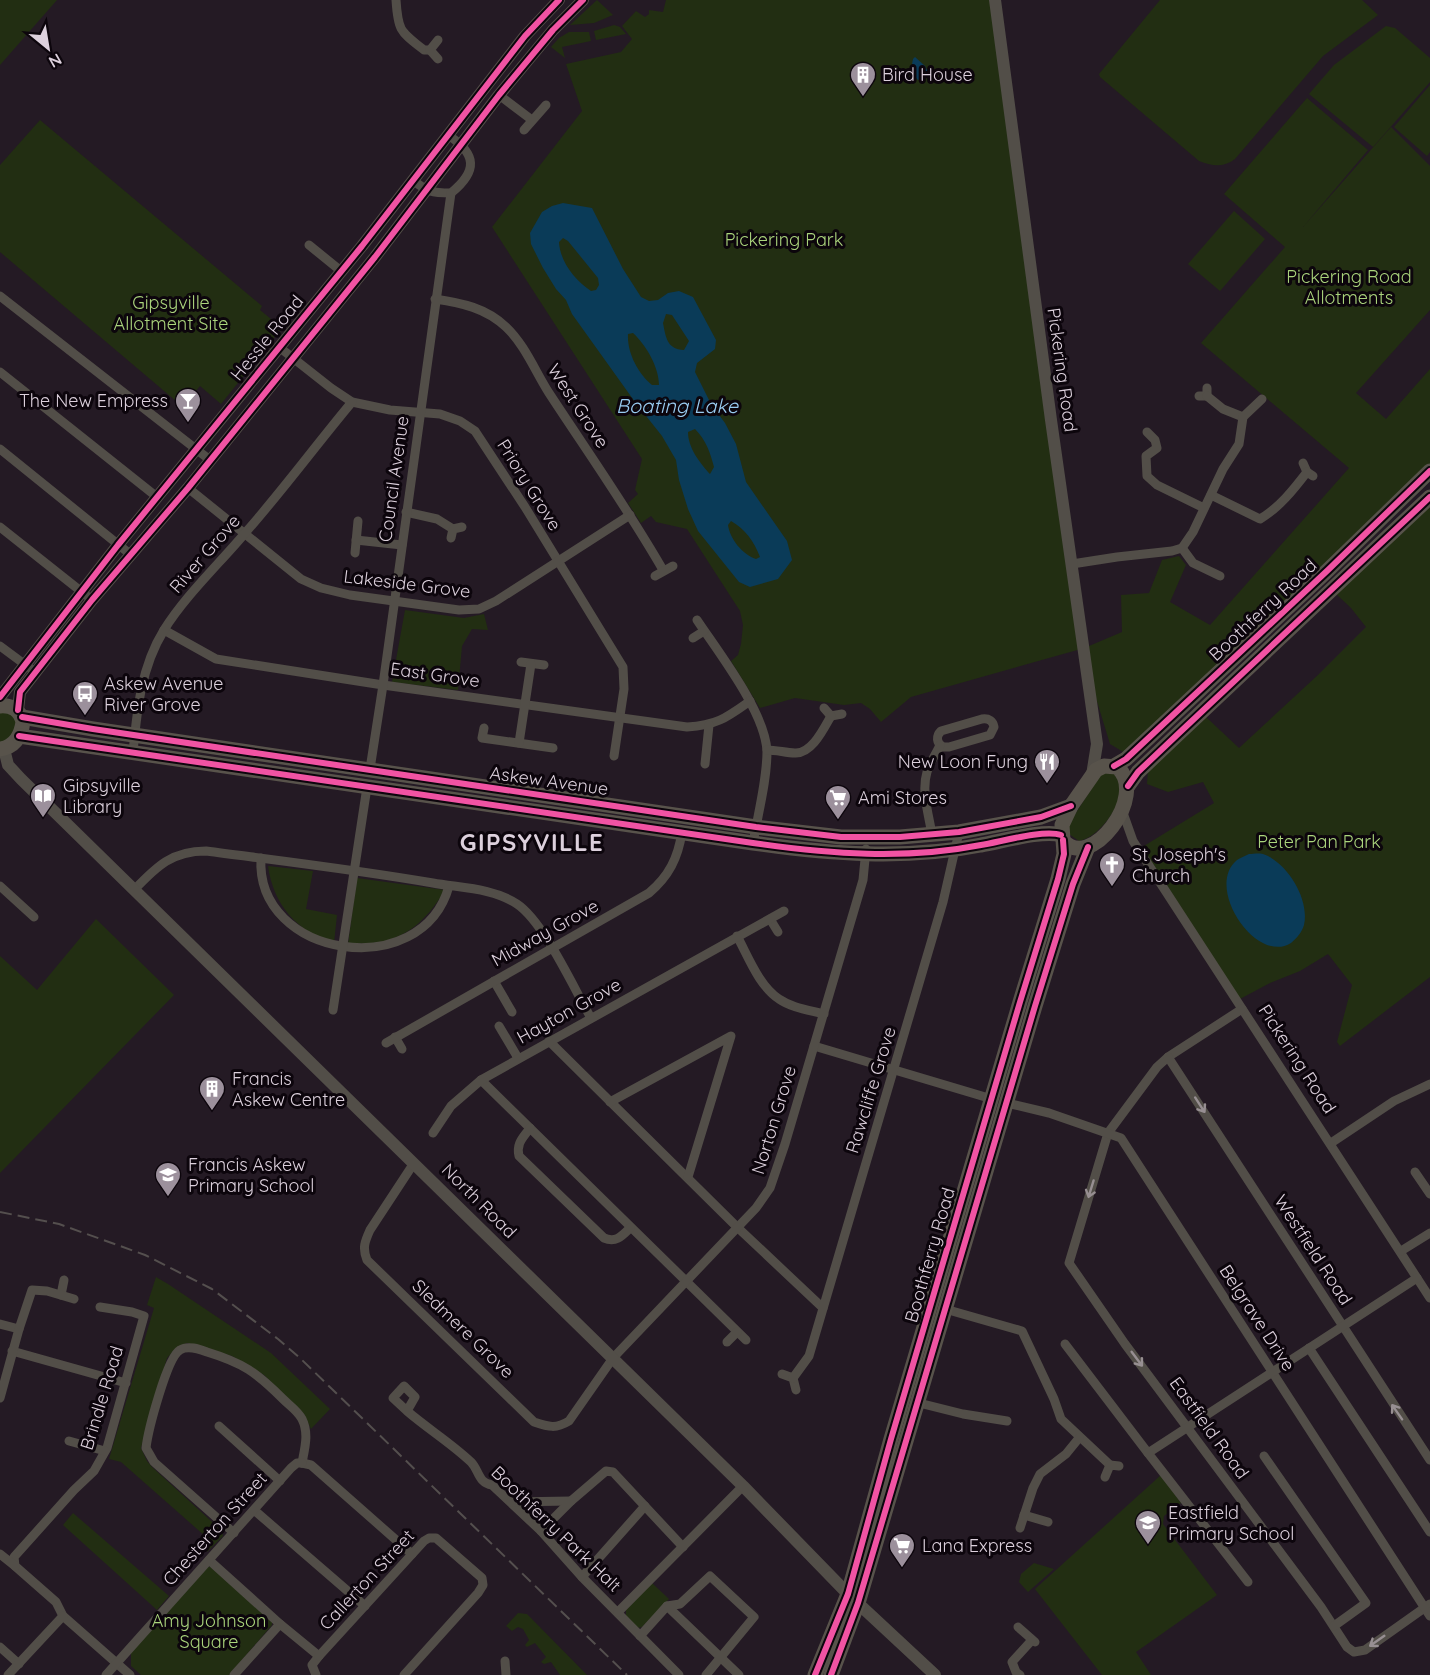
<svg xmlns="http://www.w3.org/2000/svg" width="1430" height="1675" font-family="Quicksand,sans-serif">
<rect width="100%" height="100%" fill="#241a24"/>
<g fill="#222e12">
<path d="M0 0H57L0 65Z"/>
<path d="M597 0 613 15 594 23 570 25Z"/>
<path d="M666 0H990L1082 649 1122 632 1121 595 1149 593 1162 560 1179 556 1186 565 1170 602 1210 625 1349 468 1201 343 1285 247 1224 194 1307 98 1368 150 1303 227 1391 127 1430 166V310L1356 393 1386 419 1430 369V465L1125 753 1110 744 1081 649 911 697 881 722 870 709 861 703 844 705 795 698 760 708 731 661 738 655 741 644 743 625 740 611 687 529 656 522 651 516 641 523 628 503 638 494 635 490 642 459 492 227 582 111 566 64 621 52 632 39 622 26 636 11 645 17 649 14V10L663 12Z"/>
<path d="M1160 0H1362L1378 15 1323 56 1235 159C1223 168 1212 166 1199 161L1100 77 1099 74Z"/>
<path d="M614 25 620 27 626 34 596 40 594 31Z"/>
<path d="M1386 26 1395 28 1430 58V82L1373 147 1309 94 1334 65Z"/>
<path d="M569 32H589L591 41 562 47 565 58 551 47 559 38Z"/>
<path d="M1430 85V152L1427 156 1394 127Z"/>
<path d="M40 120 262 306 260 310 282 328 221 404 200 386 183 407 0 252V165Z"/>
<path d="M1234 211 1265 239 1220 291 1188 264Z"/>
<path d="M1430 503V977L1340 1046 1337 1042 1352 985 1328 954 1300 971 1270 983 1240 999 1139 849 1214 803 1203 782 1168 792 1147 784 1148 771 1206 717 1239 748 1319 674 1366 627 1351 608 1334 592Z"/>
<path d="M405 610 464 618 484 614 488 630 472 629 462 646 458 690 392 682Z"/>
<path d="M0 711 16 715V733L0 745Z"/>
<path d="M1103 771 1117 774C1118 778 1121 783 1121 787 1122 806 1098 838 1079 841L1069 834 1068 825Z"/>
<path d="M268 866 313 871 306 909 337 915 334 943C297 932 273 904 268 866Z"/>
<path d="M357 878 445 890C430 915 411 936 381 942 371 944 359 943 348 944Z"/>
<path d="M96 919 174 995 0 1173V956L37 990Z"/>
<path d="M156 1277 168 1284 271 1353 330 1409 311 1429 304 1414 264 1375 232 1356 187 1343 177 1347 167 1358 141 1448 147 1461 152 1467 222 1531 223 1536 207 1552 205 1536 121 1462 109 1459 154 1308 147 1305Z"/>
<path d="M1161 1475 1181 1503 1164 1516 1163 1524 1217 1595 1136 1652 1151 1675H1102L1035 1589Z"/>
<path d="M73 1513 169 1596 157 1610 63 1525Z"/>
<path d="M1034 1563 1054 1569 1028 1592 1019 1582 1021 1574Z"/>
<path d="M205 1567H211L272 1622V1625L229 1675H141L131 1666V1652Z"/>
<path d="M652 1583 669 1599 642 1627 637 1628 626 1616V1610Z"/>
<path d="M518 1613 527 1614 587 1675H560L551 1662 544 1664 541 1662 546 1657 535 1643 527 1647 525 1645 529 1640 523 1629 518 1627 512 1631 506 1626Z"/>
</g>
<g fill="#0a3b58" fill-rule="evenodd">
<path d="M915 57 925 66 928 72 925 79 918 80C911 73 911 68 913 59Z"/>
<path d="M563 203 592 208 623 269 641 297 649 301 658 300 668 293 679 291 693 297 716 340 715 349 697 363 695 372 711 404 725 423 736 444 746 482 787 541 792 560 778 579 750 587 739 582 698 531 688 509 679 480 676 460 662 436 635 402 572 314 566 300 556 289 543 268 531 244 530 233 542 212 552 206ZM563 238 568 241 598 278 599 285 596 290 591 291C575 280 560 262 559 242ZM666 314 672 315 689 341 684 350C667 349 666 338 663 323ZM633 333C646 345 659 367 659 385H652C638 373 627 353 628 334ZM695 429C706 440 710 452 714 467L710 474C700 463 688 448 688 432ZM731 521C745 529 754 541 760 557L756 559C742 554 730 539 728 525Z"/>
<path d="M1249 854C1253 854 1258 853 1263 854 1287 862 1310 899 1304 925 1302 932 1297 938 1291 943 1256 965 1204 887 1237 860 1240 858 1245 856 1249 854Z"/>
</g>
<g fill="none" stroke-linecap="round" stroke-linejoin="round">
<g stroke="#524e48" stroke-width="9">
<path d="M396 0C398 31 400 31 424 50H430"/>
<path d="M438 40 430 50 438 59"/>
<path d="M499 95 532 120"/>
<path d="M524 130 546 105"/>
<path d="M413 180C427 192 432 193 451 193 478 171 477 154 448 135"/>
<path d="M309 245 341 271"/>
<path d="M0 296 210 460"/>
<path d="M435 299C462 303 486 308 506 327 525 345 535 371 549 393 587 451 628 509 663 570"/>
<path d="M279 347 331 388 352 402 390 410 440 414 460 421 475 431 525 507 623 667 624 689 614 756"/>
<path d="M0 372 157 497"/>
<path d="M1199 396H1207V388"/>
<path d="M1207 396 1223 409 1243 417"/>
<path d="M1147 432 1155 440 1157 448 1146 456 1147 476 1157 485 1204 508"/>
<path d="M0 449 130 554"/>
<path d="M1303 463 1307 472 1313 476"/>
<path d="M188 488 301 579 321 588 350 595 459 610 479 609 496 601 630 515"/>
<path d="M1211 495 1260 519C1279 508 1294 489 1307 472"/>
<path d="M406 512 437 519 453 529"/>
<path d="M0 527 92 600"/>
<path d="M451 538 453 529 462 527"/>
<path d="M356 540 402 545"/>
<path d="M1182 548 1193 563 1220 576"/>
<path d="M355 553 358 521"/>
<path d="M1072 564 1117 557 1172 551 1182 548 1193 532 1223 469 1239 444 1243 417 1262 399"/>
<path d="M655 576 673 566"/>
<path d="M697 620C719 653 765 712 767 751 767 781 758 813 753 843"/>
<path d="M164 630 216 659 383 685 687 727C717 725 726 718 750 701"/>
<path d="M693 638 704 631"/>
<path d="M0 646 35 672"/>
<path d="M521 662 544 665"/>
<path d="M824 708 831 716 842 714"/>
<path d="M982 719C989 718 993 721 994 727L990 735 949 747H943C936 743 936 736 941 731Z"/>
<path d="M484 728 482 738 553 748"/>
<path d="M519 743 531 664"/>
<path d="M767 750C777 750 786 753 795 753 812 754 824 728 831 716"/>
<path d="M133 752C137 710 141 667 164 630 185 596 220 563 246 532 283 490 316 445 352 402"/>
<path d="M705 764 709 725"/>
<path d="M370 769 383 685 451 193"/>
<path d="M1122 810 1133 841 1430 1298"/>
<path d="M932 835C929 815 921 792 927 772 930 762 936 754 940 745"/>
<path d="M261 858C255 958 422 984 449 886"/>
<path d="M0 886 34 917"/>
<path d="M134 890C157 866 172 851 206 851 282 861 358 870 433 883 461 888 493 888 517 904 544 922 574 989 591 1018"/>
<path d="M770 919 778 932"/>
<path d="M737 936C748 956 759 986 779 999 792 1008 809 1010 824 1014"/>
<path d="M494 981 512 1012"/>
<path d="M1242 1009 1168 1057 1157 1067 1108 1133 1069 1263 1125 1344 1321 1607 1347 1647 1354 1652 1365 1650 1430 1604"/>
<path d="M333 1010 367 787"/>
<path d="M499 1026 518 1058"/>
<path d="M395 1037 402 1049"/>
<path d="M549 1041 737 1227 823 1308"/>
<path d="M386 1043 649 893C669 876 678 858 682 832"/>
<path d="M814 1046 992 1099"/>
<path d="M1168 1057 1430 1460"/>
<path d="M481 1080 746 1340"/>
<path d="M610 1102 731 1036 688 1177"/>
<path d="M1007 1103 1049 1113 1121 1138 1430 1616"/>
<path d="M530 1128C523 1138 516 1143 519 1156L604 1238C616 1243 622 1236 630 1228"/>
<path d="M433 1133 451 1106 481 1080 784 911"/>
<path d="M1331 1143 1394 1101 1430 1084"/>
<path d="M414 1163 370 1230C365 1241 362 1248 367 1260L534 1422C549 1427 556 1429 569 1421L613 1358 756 1208 770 1188 785 1144 863 880 866 849"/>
<path d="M1415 1172 1430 1194"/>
<path d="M1401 1251 1430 1233"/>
<path d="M61 1295 64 1280"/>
<path d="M100 1307 132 1312 144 1316 107 1448 94 1471 74 1490 14 1557 15 1566 56 1602 63 1616 130 1675"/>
<path d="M945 1309 1022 1331 1054 1399 1061 1419 1110 1465"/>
<path d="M0 1324 19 1329"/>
<path d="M727 1342 737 1332"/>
<path d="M1065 1344 1148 1453"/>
<path d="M1309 1348 1430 1532"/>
<path d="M12 1351 126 1383"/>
<path d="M782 1374 793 1378 796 1390"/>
<path d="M793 1378 809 1356 943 902 959 832"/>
<path d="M0 1398 19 1329 32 1290 47 1291 74 1299"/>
<path d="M915 1402 963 1414 1007 1421"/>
<path d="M407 1411 393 1398 404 1386 415 1397 407 1411C428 1429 451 1443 471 1462 479 1470 478 1483 492 1485L541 1531 582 1577 679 1675"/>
<path d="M219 1426 280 1481"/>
<path d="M69 1441 105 1451"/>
<path d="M1264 1456 1366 1603 1334 1626"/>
<path d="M302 1463 311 1465 412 1554"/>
<path d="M1105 1477 1110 1465 1119 1466"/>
<path d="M511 1502 571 1501"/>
<path d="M254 1510 365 1606"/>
<path d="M1024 1515 1048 1522"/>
<path d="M1020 1528 1033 1488 1040 1474 1066 1454 1079 1438"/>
<path d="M541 1531 571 1501 606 1471 613 1472 683 1547"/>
<path d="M234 1533 154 1462 146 1448C148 1431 167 1357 180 1350 188 1345 199 1349 207 1352 243 1363 256 1372 283 1399 289 1405 298 1411 302 1419 309 1433 305 1447 302 1463"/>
<path d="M0 1554 15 1566"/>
<path d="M209 1560 280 1624 234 1675"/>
<path d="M582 1577 645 1506"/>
<path d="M1248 1582 1148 1453 1417 1278"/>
<path d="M667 1606 680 1604 710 1576 754 1617 706 1675"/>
<path d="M618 1612 743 1486"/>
<path d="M280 1624 319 1656 312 1665 316 1675"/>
<path d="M1018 1627 1035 1642"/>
<path d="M640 1636 667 1606 739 1675"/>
<path d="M0 1647 19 1664"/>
<path d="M319 1656 424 1541 429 1538H436L482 1578 483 1585 478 1593 404 1675"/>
<path d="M505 1661 506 1675"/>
<path d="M8 1675 63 1616"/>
<path d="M106 1675 291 1468 297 1463H302"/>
<path d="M1020 1675 1016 1672 1012 1662 1032 1640"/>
</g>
<g stroke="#524e48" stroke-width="12">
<path d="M995 0 1051 420 1097 744 1092 775"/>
<path d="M0 697 118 545 362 246 525 36 559 0"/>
<path d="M18 710 20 692 92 600 188 488 375 257 499 95 553 30 583 0"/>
<path d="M4 749 8 765 21 779 743 1486 848 1594 935 1675"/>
</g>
<g stroke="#58534b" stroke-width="15">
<path d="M0 706C12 705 20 710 23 722 21 736 15 747 0 749"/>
<path d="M22 717 93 729 756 827 841 837H900L959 832 1041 817 1071 806"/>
<path d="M19 736 753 843C829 854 905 860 981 845 1000 842 1044 829 1061 835"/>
<path d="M1114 766 1126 759 1328 570 1430 471"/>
<path d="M1128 786 1138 772 1178 734 1430 497"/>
<path d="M815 1675 848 1594 891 1439 1020 1002 1058 879 1064 854 1062 825 1071 806 1096 770 1104 766 1117 767C1150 795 1089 874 1063 840"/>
<path d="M831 1675 858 1603 1035 1006 1073 884 1088 847"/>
</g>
<path stroke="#544f4e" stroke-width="2" stroke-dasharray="12 6" stroke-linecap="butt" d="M0 1212 59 1224 145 1255 212 1289 278 1339 301 1359 627 1675"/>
<defs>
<g id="cycleway">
<path d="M0 697 118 545 362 246 525 36 559 0"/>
<path d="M18 710 20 692 92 600 188 488 375 257 499 95 553 30 583 0"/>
<path d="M22 717 93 729 756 827 841 837H900L959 832 1041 817 1071 806"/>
<path d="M19 736 753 843C829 854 905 860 981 845 1000 842 1044 829 1061 835"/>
<path d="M1114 766 1126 759 1328 570 1430 471"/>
<path d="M1128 786 1138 772 1178 734 1430 497"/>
<path d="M815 1675 848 1594 891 1439 1020 1002 1058 879 1064 854 1063 840"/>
<path d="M831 1675 858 1603 1035 1006 1073 884 1088 847"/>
</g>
</defs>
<use href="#cycleway" stroke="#0c050c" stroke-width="10"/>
<use href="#cycleway" stroke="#f153a3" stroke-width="6"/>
</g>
<defs><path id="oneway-shaft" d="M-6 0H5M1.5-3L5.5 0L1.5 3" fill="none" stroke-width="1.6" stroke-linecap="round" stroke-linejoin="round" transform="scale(1.5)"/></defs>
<g stroke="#978f92">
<use href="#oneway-shaft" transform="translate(1200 1105) rotate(57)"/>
<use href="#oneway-shaft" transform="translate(1091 1189) rotate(107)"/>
<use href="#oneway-shaft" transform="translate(1137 1359) rotate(53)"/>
<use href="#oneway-shaft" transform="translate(1397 1412) rotate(-125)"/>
<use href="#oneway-shaft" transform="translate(1377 1641) rotate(145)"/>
</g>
<defs>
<symbol id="building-pin" viewBox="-11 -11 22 30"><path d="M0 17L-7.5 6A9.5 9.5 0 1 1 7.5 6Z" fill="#9c909c" stroke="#0c050c"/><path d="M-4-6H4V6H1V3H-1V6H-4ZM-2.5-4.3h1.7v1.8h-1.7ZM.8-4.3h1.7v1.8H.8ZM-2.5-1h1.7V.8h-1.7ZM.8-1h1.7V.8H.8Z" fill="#fff"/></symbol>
<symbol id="bar-pin" viewBox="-11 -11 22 30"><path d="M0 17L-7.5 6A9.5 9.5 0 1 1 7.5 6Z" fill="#9c909c" stroke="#0c050c"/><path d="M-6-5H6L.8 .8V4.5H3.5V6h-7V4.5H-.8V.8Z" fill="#fff"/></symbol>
<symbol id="bus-pin" viewBox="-11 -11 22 30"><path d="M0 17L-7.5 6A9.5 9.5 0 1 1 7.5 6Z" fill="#9c909c" stroke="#0c050c"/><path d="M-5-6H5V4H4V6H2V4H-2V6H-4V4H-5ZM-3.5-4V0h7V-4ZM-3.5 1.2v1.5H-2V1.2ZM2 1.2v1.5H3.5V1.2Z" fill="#fff"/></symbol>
<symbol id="restaurant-pin" viewBox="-11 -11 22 30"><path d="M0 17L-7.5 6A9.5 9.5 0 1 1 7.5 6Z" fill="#9c909c" stroke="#0c050c"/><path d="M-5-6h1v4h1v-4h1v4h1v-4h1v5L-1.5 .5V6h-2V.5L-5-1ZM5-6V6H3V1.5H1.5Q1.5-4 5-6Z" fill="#fff"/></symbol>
<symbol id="library-pin" viewBox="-11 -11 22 30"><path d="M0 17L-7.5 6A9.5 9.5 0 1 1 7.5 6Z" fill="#9c909c" stroke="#0c050c"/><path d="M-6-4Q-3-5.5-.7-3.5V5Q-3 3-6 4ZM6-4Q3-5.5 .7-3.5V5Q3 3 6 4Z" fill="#fff"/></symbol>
<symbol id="supermarket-pin" viewBox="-11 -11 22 30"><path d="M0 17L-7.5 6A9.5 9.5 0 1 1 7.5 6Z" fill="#9c909c" stroke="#0c050c"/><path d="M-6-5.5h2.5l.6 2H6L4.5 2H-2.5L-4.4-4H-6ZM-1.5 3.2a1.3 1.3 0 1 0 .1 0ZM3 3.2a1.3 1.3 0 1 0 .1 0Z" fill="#fff"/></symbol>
<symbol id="church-pin" viewBox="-11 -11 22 30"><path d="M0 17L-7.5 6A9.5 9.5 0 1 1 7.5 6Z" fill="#9c909c" stroke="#0c050c"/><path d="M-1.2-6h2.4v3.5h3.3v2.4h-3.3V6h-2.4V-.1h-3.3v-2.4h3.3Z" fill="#fff"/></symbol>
<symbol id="school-pin" viewBox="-11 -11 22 30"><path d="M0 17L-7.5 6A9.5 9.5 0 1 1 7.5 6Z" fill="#9c909c" stroke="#0c050c"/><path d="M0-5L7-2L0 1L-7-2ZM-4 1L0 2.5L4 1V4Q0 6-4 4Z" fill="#fff"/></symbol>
</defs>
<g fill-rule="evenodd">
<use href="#building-pin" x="848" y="60" width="30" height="40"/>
<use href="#bar-pin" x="173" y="386" width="30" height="40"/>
<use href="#bus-pin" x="70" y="679" width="30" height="40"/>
<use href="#restaurant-pin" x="1032" y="747" width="30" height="40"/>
<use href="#library-pin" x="28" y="781" width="30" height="40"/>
<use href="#supermarket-pin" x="823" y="783" width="30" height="40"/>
<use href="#church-pin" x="1097" y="850" width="30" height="40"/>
<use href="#building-pin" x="197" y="1074" width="30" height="40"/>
<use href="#school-pin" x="153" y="1160" width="30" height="40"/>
<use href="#school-pin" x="1133" y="1508" width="30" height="40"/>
<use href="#supermarket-pin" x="887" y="1531" width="30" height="40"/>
</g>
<g text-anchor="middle" stroke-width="6" stroke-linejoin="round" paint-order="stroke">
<g font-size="18" fill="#dcd0dc" stroke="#0c050c" text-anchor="start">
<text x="882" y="81">Bird House</text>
<text x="168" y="407" text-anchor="end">The New Empress</text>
<text x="104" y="690">Askew Avenue<tspan x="104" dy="21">River Grove</tspan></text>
<text x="1028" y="768" text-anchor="end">New Loon Fung</text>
<text x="63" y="792">Gipsyville<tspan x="63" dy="21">Library</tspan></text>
<text x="858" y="804">Ami Stores</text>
<text x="1132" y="861">St Joseph's<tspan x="1132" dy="21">Church</tspan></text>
<text x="232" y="1085">Francis<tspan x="232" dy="21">Askew Centre</tspan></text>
<text x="188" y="1171">Francis Askew<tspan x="188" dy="21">Primary School</tspan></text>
<text x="1168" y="1519">Eastfield<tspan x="1168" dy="21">Primary School</tspan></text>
<text x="922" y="1552">Lana Express</text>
</g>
<g font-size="18" fill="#aad47c" stroke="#0c050c">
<text x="784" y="246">Pickering Park</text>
<text x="1349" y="283">Pickering Road<tspan x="1349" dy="21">Allotments</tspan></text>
<text x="171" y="309">Gipsyville<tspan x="171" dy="21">Allotment Site</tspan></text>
<text x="1319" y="848">Peter Pan Park</text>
<text x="209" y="1627">Amy Johnson<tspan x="209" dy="21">Square</tspan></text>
</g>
<g font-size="18" fill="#dcd0dc" stroke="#0c050c">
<text transform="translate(267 338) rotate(-51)" y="6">Hessle Road</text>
<text transform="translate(1062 370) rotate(82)" y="6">Pickering Road</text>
<text transform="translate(578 406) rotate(57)" y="6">West Grove</text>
<text transform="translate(394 479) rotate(-82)" y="6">Council Avenue</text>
<text transform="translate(529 485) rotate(58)" y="6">Priory Grove</text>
<text transform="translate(205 554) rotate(-49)" y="6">River Grove</text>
<text transform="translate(407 584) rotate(7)" y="6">Lakeside Grove</text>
<text transform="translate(1263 610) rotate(-43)" y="6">Boothferry Road</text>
<text transform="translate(435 675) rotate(8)" y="6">East Grove</text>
<text transform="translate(549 781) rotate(8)" y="6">Askew Avenue</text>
<text transform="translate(545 933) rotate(-29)" y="6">Midway Grove</text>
<text transform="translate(569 1011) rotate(-29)" y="6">Hayton Grove</text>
<text transform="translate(1297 1059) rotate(57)" y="6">Pickering Road</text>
<text transform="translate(871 1090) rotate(-73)" y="6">Rawcliffe Grove</text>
<text transform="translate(774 1120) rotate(-73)" y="6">Norton Grove</text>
<text transform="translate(479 1201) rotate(45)" y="6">North Road</text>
<text transform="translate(1313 1250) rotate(57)" y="6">Westfield Road</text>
<text transform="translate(930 1255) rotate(-74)" y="6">Boothferry Road</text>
<text transform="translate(1257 1318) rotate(57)" y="6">Belgrave Drive</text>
<text transform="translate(463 1329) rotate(44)" y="6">Sledmere Grove</text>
<text transform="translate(102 1398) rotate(-73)" y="6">Brindle Road</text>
<text transform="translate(1209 1428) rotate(54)" y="6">Eastfield Road</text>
<text transform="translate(215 1529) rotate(-48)" y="6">Chesterton Street</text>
<text transform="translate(556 1529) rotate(44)" y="6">Boothferry Park Halt</text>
<text transform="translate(367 1580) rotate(-47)" y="6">Callerton Street</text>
</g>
<g font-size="20" font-style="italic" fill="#99ccf1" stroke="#0c050c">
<text x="677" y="413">Boating Lake</text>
</g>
<g font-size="24" font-weight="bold" letter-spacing="1.5" fill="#dcd0dc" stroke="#0c050c">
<text x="532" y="851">GIPSYVILLE</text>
</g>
</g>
<g transform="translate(48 48) rotate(150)" stroke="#0c050c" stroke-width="4.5" paint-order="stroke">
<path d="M0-4.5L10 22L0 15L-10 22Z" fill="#dcd0dc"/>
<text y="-9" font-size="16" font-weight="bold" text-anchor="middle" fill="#dcd0dc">N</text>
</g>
</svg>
